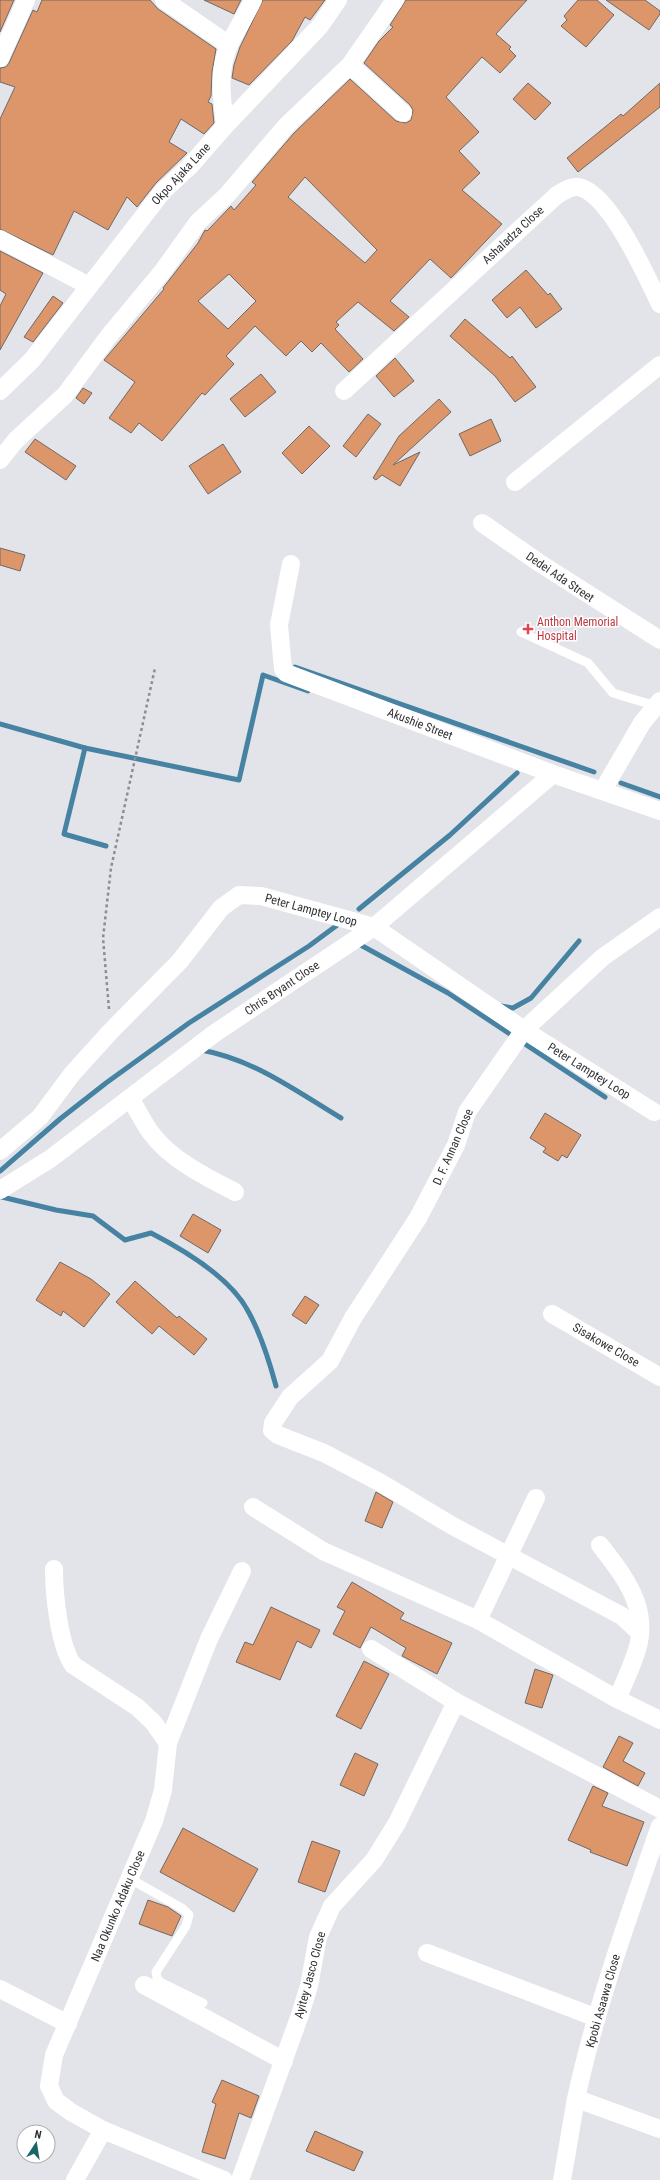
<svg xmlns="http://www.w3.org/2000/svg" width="660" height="2180" font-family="'Roboto Condensed',sans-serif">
<rect width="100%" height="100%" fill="#e3e3ea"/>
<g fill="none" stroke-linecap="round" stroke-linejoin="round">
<g stroke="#4682a2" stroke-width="5">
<path d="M295 667 594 772"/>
<path d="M0 724 85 748 64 834 106 846"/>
<path d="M85 748 239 780 263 675 308 691"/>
<path d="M621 783 660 797"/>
<path d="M359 909 450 835 517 773"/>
<path d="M357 943 448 993 605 1097"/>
<path d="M501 1006 513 1008 531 998 579 941"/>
<path d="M201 1050C253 1059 296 1091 341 1118"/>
<path d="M0 1171 60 1119 106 1083 189 1023 309 946 340 923"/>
<path d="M2 1197 56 1210 93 1216 125 1240 151 1233C184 1250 230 1277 248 1311 261 1334 269 1360 276 1386"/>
</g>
</g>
<g fill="#dd9669" stroke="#6f6966" fill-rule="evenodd">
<path d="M0 0H14L0 32Z"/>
<path d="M42 0H150L158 9 216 49 212 72 211 96 208 102 212 104 214 123 204 134 181 119 169 142 187 153 156 183 137 207 127 197 108 230 74 211 53 255 0 229V119L15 87 0 82V68L6 67 9 63 33 10 37 12Z"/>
<path d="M204 0H241L234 14Z"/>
<path d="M263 0H325L310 20 305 17 292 41 249 85 232 78 234 65 240 47Z"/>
<path d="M406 0H527L496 34 511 47 509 49 516 56 500 73 482 57 446 97 479 132 459 151 480 173 462 190 502 224 451 278 430 259 390 301 409 317 394 331 358 302 336 322 339 325 335 329 363 359 349 372 321 343 312 352 301 341 286 356 255 326 226 356 234 364 205 395 202 393 162 441 139 423 131 433 109 418 135 382 104 360 164 289 163 288 198 243 205 230 207 231 231 206 234 210 256 185 252 182 294 133 350 79 396 121 406 123 411 120 413 110 410 105 364 63 379 41 393 27 390 25ZM305 177 377 250 365 263 288 197ZM229 274 256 301 228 329 198 301Z"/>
<path d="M578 0H597L614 15 586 47 561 26 567 20 564 16Z"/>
<path d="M606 0H645L660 11V14L649 30Z"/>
<path d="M528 83 551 103 535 120 513 99Z"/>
<path d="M660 83V107L578 172 567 158 621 114 623 116Z"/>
<path d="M0 251 43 273 0 350V306L6 294 0 290Z"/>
<path d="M526 270 548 295 550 293 562 309 536 328 520 307 507 318 492 300Z"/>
<path d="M53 296 63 303 33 342 24 337Z"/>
<path d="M465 319 510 358 512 356 536 387 515 402 495 376 450 336Z"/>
<path d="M395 358 414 381 394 397 376 376Z"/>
<path d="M261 374 276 392 245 417 230 399Z"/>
<path d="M83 388 92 393 84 404 76 398Z"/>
<path d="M439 399 451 412 393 465 420 452 400 486 382 475 376 480 373 478 399 436Z"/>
<path d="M368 414 381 424 356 457 343 446Z"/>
<path d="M491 419 501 441 470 456 459 434Z"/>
<path d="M309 426 330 446 302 474 282 453Z"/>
<path d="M35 439 76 466 66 480 25 452Z"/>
<path d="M223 444 241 472 208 494 189 466Z"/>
<path d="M0 548 25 555 20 571 0 565Z"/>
<path d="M545 1113 581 1135 567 1158 562 1155 558 1161 543 1152 546 1148 530 1138Z"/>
<path d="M193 1214 221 1230 208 1253 180 1236Z"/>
<path d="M60 1262 91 1279 110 1294 84 1327 63 1311 61 1316 36 1300Z"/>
<path d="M135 1281 177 1318 179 1316 207 1339 194 1355 159 1326 152 1334 116 1302Z"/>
<path d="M305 1296 319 1305 306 1324 292 1315Z"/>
<path d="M376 1492 393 1502 382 1528 365 1521Z"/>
<path d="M352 1582 404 1613 400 1619 452 1643 437 1674 402 1656 406 1648 371 1627 360 1648 333 1634 345 1611 337 1607Z"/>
<path d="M271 1607 320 1630 311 1648 297 1641 280 1680 236 1662 245 1642 253 1645Z"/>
<path d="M364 1661 389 1674 361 1729 336 1716Z"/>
<path d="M535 1669 553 1675 542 1708 525 1703Z"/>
<path d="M619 1736 633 1743 623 1761 645 1773 638 1786 603 1767Z"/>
<path d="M355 1753 378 1764 364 1796 340 1785Z"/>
<path d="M593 1786 608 1793 602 1806 644 1822 627 1866 590 1852 591 1850 568 1840Z"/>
<path d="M183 1828 258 1869 234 1912 160 1872Z"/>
<path d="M312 1841 340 1851 325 1892 298 1882Z"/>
<path d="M148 1900 168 1907 181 1916 172 1936 139 1924Z"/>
<path d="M222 2080 259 2096 251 2118 239 2113 225 2159 202 2152 216 2104 212 2102Z"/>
<path d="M315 2131 363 2152 354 2171 306 2151Z"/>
</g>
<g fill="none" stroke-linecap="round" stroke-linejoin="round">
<path stroke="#8c8c91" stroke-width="2.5" stroke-dasharray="3 3" stroke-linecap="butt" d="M109 1009 103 938 111 868 155 668"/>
<g stroke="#fff" stroke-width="9">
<path d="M521 632 588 663 613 693 656 706"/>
<path d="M129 1878 183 1909 189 1915 186 1926 156 1972 157 1978 160 1982 203 2003"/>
</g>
<g stroke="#fff" stroke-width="18">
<path d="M164 0 229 45"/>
<path d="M0 58 26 0"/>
<path d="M350 65 403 113"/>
<path d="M225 126C222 99 217 69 230 43 237 29 246 15 253 0"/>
<path d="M0 239 89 286"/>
<path d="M0 391 32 360 163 191 190 166 225 126 320 26 338 0"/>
<path d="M344 391 557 195C565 190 573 185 582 188 612 199 646 275 660 304"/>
<path d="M0 460 16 440 65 395 108 337 162 272 198 222 227 195 286 126 350 65 395 0"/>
<path d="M515 482 660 365"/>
<path d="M482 523 538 562 660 640"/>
<path d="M291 564 279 625 283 669 286 673 553 774 660 811"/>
<path d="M603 790 642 723 660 701"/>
<path d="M130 1098C137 1109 143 1122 151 1133 171 1160 206 1177 235 1192"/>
<path d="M0 1151 40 1117 72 1074 110 1032 180 961 221 908 239 895 261 896 374 927 524 1030 654 1112"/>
<path d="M0 1190 50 1159 215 1033 374 927 553 774"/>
<path d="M552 1314 660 1377"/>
<path d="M253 1507 323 1551 478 1620 617 1699 660 1720"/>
<path d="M600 1545C624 1576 650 1608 637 1650 632 1666 624 1683 617 1699"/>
<path d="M54 1569C54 1594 59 1645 73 1665L137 1707 153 1722 168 1743"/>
<path d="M478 1620 536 1498"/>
<path d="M639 1632 622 1616 451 1525 381 1483 324 1453 278 1435 272 1430 273 1423 290 1397 330 1361 353 1318 418 1218 456 1145 467 1112 524 1030 603 957 660 917"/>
<path d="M371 1649 456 1702 660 1809"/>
<path d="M427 1953 597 2018"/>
<path d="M144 1985 284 2061"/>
<path d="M0 1989 68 2024"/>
<path d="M577 2099 660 2129"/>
<path d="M75 2180 103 2130"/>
<path d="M224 2180 103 2130 71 2112 56 2101 49 2086 54 2055 154 1821 163 1790 168 1743 209 1639 242 1571"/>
<path d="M240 2180 300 2015 309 1986 318 1937 332 1906 374 1860 397 1823 456 1702"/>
<path d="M562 2180C567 2153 571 2126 576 2099 596 2006 629 1915 660 1826"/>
</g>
</g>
<path fill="#e0444e" stroke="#fff" stroke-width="1.5" d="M526 623h4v4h4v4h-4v4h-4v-4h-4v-4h4z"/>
<g text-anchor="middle" stroke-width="3" stroke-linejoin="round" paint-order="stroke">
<g font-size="12" fill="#323235" stroke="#fff">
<text transform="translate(181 174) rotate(-47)" y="4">Okpo Ajaka Lane</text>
<text transform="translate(513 235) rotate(-43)" y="4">Ashaladza Close</text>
<text transform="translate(560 577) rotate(34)" y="4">Dedei Ada Street</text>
<text transform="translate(420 724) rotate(21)" y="4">Akushie Street</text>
<text transform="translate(311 910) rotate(15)" y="4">Peter Lamptey Loop</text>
<text transform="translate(282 988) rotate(-34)" y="4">Chris Bryant Close</text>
<text transform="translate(589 1071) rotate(32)" y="4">Peter Lamptey Loop</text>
<text transform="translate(453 1147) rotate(-66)" y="4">D. F. Annan Close</text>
<text transform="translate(606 1345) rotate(30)" y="4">Sisakowe Close</text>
<text transform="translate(118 1906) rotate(-67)" y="4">Naa Okunko Adaku Close</text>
<text transform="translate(310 1975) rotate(-75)" y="4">Ayitey Jasco Close</text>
<text transform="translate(603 2001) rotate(-74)" y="4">Kpobi Asaawa Close</text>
</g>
<g font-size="12" fill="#be3a42" stroke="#fff" text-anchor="start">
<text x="537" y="626">Anthon Memorial<tspan x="537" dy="14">Hospital</tspan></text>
</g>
</g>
<g transform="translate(36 2144) rotate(12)"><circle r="19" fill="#ffffff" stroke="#adadae"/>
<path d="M0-3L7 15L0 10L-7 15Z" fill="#186665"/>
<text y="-6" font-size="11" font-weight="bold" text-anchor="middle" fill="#323235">N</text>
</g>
</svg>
